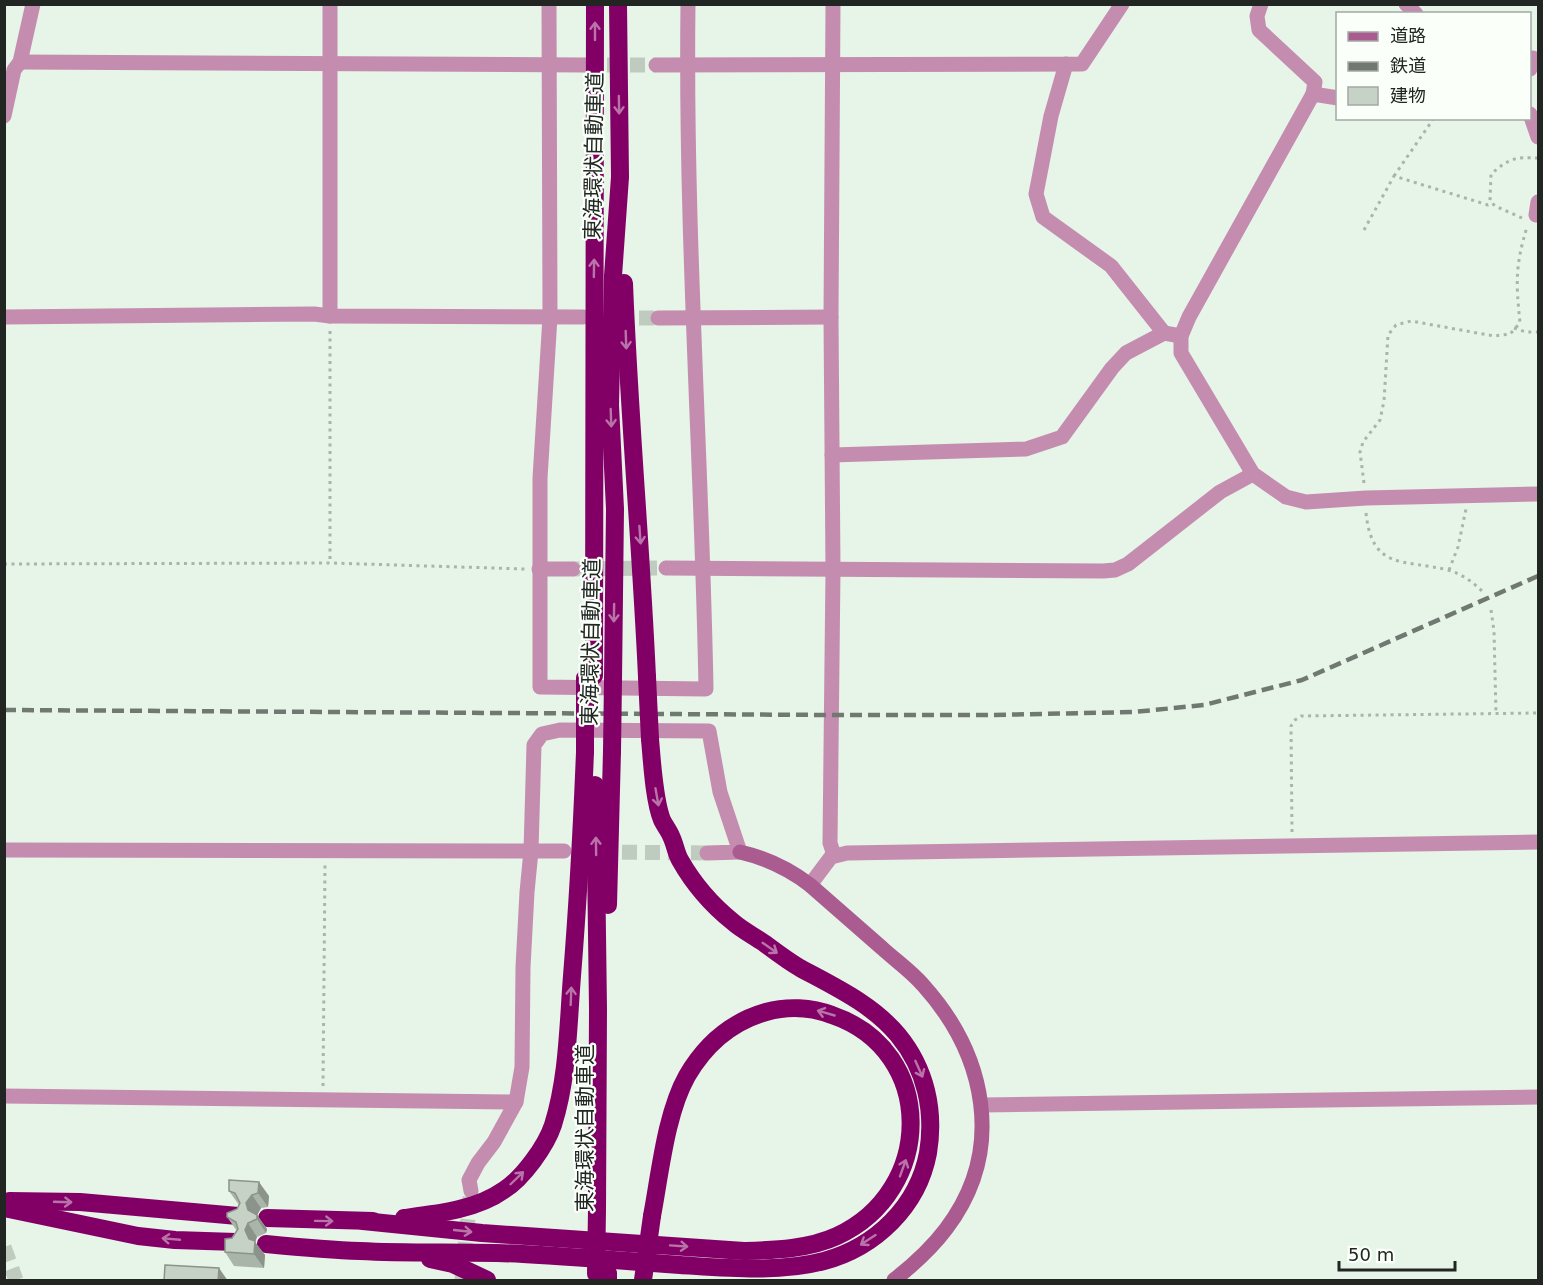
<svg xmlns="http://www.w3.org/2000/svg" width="1543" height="1285" font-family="'DejaVu Sans','Noto Sans JP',sans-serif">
<rect width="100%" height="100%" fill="#e7f4e8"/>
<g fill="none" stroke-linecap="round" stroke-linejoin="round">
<g stroke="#c0cbc0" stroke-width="15" stroke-dasharray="15 8" stroke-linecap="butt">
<path d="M584 65H656"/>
<path d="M616 318H658"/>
<path d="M573 569 666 568"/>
<path d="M599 852 707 853"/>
<path d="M4 1247 16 1280"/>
<path d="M462 1280 470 1197"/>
</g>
<g stroke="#aab4ab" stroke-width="3" stroke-dasharray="3 4.5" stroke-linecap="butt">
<path d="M1394 176 1434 118"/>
<path d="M1522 218 1495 206 1490 201 1491 174C1510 158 1514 157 1538 158"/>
<path d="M1364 230 1394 176 1488 205 1492 203"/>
<path d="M1514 328 1526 332H1538"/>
<path d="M330 331V563"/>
<path d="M1364 483 1360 452 1363 442 1380 420 1384 401 1388 335 1396 325 1411 321 1494 336 1510 334 1520 323C1516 283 1515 266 1527 227"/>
<path d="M1366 513C1372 571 1404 559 1448 570 1462 574 1473 582 1483 592"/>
<path d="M4 564 330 563 525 569"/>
<path d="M1449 570 1458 547 1466 509"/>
<path d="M1491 610 1494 631 1496 714"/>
<path d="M1292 832 1291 726 1295 720 1301 716 1538 713"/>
<path d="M323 1086 325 864"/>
</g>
<g stroke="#c48db0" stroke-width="15">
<path d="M549 4 550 317 540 478V687L706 689C702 461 685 233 688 4"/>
<path d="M833 4 831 317 833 570 830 843 834 855"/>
<path d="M1261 4 1257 16 1259 30 1315 82 1313 94"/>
<path d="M1406 4 1416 14"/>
<path d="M20 62 584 65"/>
<path d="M1066 64 1051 116 1036 194 1043 217 1111 266 1164 333"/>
<path d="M656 65 1082 64 1122 4"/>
<path d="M1530 69 1533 58"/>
<path d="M1338 98 1313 94 1189 317 1181 336V353L1253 474 1286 497 1306 502 1366 498 1538 494"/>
<path d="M1530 114 1538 137"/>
<path d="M4 116 14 70 20 62 33 4"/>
<path d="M1538 202 1536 215H1538"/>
<path d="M330 316V4"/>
<path d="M4 317 314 314 330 316 583 317"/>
<path d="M658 318 831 317"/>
<path d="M832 455 1026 449 1062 437 1112 368 1126 353 1164 333 1181 336"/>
<path d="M666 568 1103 571 1115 570 1128 564 1220 492 1253 474"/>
<path d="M539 569H573"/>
<path d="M4 850 564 851"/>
<path d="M810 885 831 857 847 853 1538 842"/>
<path d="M4 1096 516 1102"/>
<path d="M982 1105 1538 1097"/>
<path d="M471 1191 469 1180 478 1163 494 1142 516 1102 522 1067 523 967 527 892 531 851 534 745 542 734 560 730 709 731 720 792 740 852 707 853"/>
</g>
<path stroke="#aa5c90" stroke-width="15" d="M740 852C766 858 789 869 810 885 834 906 858 927 882 948 895 960 911 971 923 985 986 1055 1006 1150 946 1229 931 1249 913 1265 894 1280"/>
<g stroke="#820065" stroke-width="18">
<path d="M624 283C629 415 641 545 647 677"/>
<path d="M594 676 595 4"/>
<path d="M613 680 615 509 610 405 613 276 620 177 618 4"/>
<path d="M595 785 598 1009 597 1210"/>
<path d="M608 905 612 751"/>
<path d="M9 1201 80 1202 238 1216"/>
<path d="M4 1208 138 1236 175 1240 236 1242"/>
<path d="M267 1218 373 1221"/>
<path d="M404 1218C436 1214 476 1210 504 1190 523 1178 546 1146 553 1125 568 1077 568 1026 572 976 578 901 582 827 585 752"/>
<path d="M363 1221 482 1233 744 1251C775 1250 809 1249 837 1236 935 1191 937 1051 832 1015 811 1007 787 1006 766 1012 731 1022 705 1045 687 1076 666 1113 660 1174 652 1216"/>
<path d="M266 1244C297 1247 328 1250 360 1251 414 1254 469 1251 523 1254 576 1257 628 1261 680 1265 727 1268 778 1273 824 1261 876 1247 918 1206 928 1153 935 1111 926 1069 898 1035 872 1004 835 987 800 968 788 961 776 952 764 943 754 936 742 930 733 922 713 906 693 883 680 860 676 853 675 844 671 836 669 831 665 826 662 820 654 800 652 761 650 739"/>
<path d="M430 1259 453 1264 487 1280"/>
<path d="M608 1273V1280"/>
</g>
<path stroke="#717871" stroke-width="4.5" stroke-dasharray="12 6" stroke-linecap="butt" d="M4 710 832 715H993L1134 712 1204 705 1302 680 1538 576"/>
<g stroke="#820065" stroke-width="18">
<path d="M647 677 650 739"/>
<path d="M585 678V752"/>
<path d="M612 751 613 680"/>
<path d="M596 1274 597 1210"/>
<path d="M643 1280 652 1216"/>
</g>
</g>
<path fill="#aab5aa" d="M229 1180 269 1196 268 1207 261 1208 257 1215 267 1229 266 1233 257 1237 255 1242 265 1255 264 1268 234 1266 225 1252 237 1231 227 1217 237 1209 239 1205 229 1191Z"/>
<g fill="#8b938b">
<path d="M259 1182 269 1196 268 1207 258 1193Z"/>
<path d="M252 1195 261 1208 256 1217 248 1210 246 1203Z"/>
<path d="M257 1215 267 1229 266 1233 257 1219Z"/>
<path d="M248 1223 257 1237 255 1242 265 1255 264 1268 254 1254 245 1230Z"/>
<path d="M219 1268 228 1281H218Z"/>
</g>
<g fill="#c6d2c6" stroke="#8b938b" stroke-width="1.5">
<path d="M229 1180 259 1182 258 1193 252 1195 246 1203 248 1210 257 1215V1219L248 1223 245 1230 249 1239 255 1241 254 1254 225 1252V1239L232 1238 238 1229 236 1222 227 1217V1213L237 1209 240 1203 235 1193 229 1191Z"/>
<path d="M165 1265 219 1268 218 1281H164Z"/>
</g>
<defs><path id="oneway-shaft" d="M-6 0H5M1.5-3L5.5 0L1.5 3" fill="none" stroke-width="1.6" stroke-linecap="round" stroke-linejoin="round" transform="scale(1.5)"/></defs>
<g stroke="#b873a8">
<use href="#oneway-shaft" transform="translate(595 31) rotate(-90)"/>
<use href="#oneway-shaft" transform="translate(619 105) rotate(89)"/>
<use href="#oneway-shaft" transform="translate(594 268) rotate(-89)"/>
<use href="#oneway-shaft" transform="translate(626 340) rotate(88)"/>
<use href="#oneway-shaft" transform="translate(611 418) rotate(88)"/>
<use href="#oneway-shaft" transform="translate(640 535) rotate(86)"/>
<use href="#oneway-shaft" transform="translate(614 613) rotate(91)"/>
<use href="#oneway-shaft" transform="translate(657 797) rotate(80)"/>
<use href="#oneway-shaft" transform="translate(596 846) rotate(-91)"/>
<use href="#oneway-shaft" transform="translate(770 948) rotate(35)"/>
<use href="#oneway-shaft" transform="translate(571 996) rotate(-88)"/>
<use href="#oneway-shaft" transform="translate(826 1013) rotate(-164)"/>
<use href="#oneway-shaft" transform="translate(919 1069) rotate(66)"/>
<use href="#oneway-shaft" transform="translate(903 1168) rotate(-70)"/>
<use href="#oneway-shaft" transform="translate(517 1178) rotate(-44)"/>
<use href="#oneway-shaft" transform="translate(63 1202) rotate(2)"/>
<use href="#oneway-shaft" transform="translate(324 1221) rotate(1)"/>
<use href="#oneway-shaft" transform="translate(463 1231) rotate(6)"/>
<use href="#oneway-shaft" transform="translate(171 1239) rotate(-175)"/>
<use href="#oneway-shaft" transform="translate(868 1240) rotate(147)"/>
<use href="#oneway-shaft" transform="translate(679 1246) rotate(4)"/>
</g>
<g text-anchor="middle" stroke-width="4.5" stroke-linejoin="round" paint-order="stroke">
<g font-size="21" fill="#222622" stroke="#fafffa">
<text transform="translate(594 156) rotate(-89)" y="7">東海環状自動車道</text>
<text transform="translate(591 642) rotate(-89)" y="7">東海環状自動車道</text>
<text transform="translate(585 1128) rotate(-90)" y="7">東海環状自動車道</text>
</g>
</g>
<rect width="1543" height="1285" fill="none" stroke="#222622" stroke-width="12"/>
<rect x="1336" y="12" width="195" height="108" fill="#fafffa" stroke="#a4a8a4" stroke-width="1.5"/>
<rect x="1348" y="32" width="30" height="9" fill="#aa5c90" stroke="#a4a8a4" stroke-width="1.5"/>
<text x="1390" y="42" font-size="18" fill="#222622">道路</text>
<rect x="1348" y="62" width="30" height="9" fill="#717871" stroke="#a4a8a4" stroke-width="1.5"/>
<text x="1390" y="72" font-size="18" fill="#222622">鉄道</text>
<rect x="1348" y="87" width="30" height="18" fill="#c6d2c6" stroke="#a4a8a4" stroke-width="1.5"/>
<text x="1390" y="102" font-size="18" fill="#222622">建物</text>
<path d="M1339 1261v9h116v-9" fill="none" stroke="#222622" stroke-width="3"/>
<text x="1348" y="1261" font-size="18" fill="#222622" stroke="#fafffa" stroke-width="4.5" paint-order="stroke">50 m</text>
</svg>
